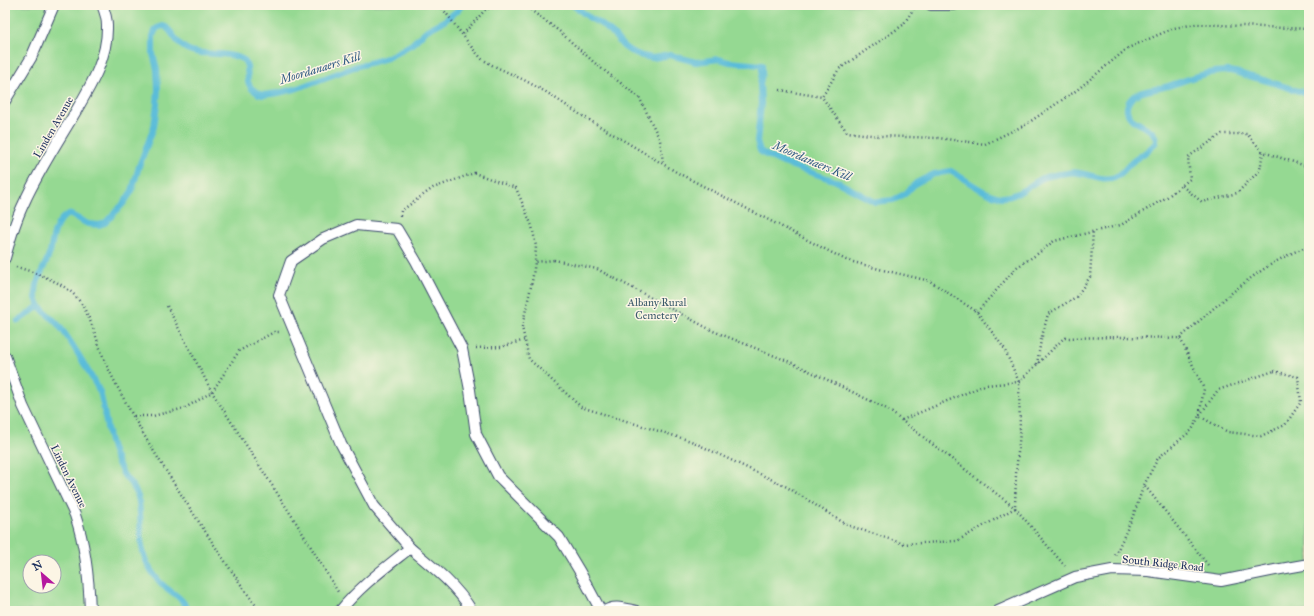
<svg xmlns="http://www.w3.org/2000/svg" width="1314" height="616" font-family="'IM FELL Great Primer',serif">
<rect width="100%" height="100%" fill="#fcf5e5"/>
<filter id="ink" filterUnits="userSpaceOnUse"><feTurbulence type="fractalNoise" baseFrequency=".025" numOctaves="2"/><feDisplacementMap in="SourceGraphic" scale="8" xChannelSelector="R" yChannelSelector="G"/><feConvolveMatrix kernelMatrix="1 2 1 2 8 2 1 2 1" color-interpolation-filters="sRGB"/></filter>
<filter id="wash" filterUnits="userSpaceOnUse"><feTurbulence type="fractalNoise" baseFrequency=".012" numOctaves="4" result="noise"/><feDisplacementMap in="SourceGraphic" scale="16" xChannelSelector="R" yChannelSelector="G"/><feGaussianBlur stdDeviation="0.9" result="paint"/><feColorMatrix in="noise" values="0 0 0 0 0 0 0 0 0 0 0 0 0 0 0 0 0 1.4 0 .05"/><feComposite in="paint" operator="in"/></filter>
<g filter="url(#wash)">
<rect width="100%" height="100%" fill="#f1debe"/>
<path fill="#95d992" stroke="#588478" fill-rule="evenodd" d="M5 5H1309V611H5ZM30 562H54V586H30Z"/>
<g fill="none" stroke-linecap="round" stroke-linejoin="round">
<g stroke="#5abcd9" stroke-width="6">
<path d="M573 5 590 18 601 24 613 34 623 46 630 51 642 56 653 58 670 55 696 62 719 59 729 62 762 65V73L760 84 761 104 757 141 760 151 764 154 783 163 836 181 875 202 893 200 905 194 916 183 934 174 951 171C965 179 986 196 1002 197 1017 198 1030 184 1043 178 1050 175 1059 174 1067 173 1083 169 1099 183 1115 177 1122 175 1125 168 1131 163 1139 156 1149 152 1156 142 1157 124 1125 126 1127 107 1128 102 1131 98 1135 95 1146 89 1156 90 1168 86 1188 80 1208 70 1230 71 1236 72 1242 74 1248 76 1265 80 1281 85 1298 91L1309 93"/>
<path d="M18 321 39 306"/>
<path d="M188 611C184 599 174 594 165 587 158 581 151 571 147 563 137 543 143 518 138 497 136 488 128 481 123 474 120 468 117 461 114 454 106 435 106 413 100 392 88 371 75 346 60 327 53 317 37 309 36 297 34 279 48 264 51 248 53 236 56 219 69 214L88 224 99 225 105 223 123 204 132 191 139 166 154 127 157 104 158 89 157 69 153 54V36L155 31 157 28 163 26 166 27C172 32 176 41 182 46 198 59 225 49 244 60L247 66 248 82 251 88 259 94 263 95 278 93 295 89 354 67 387 58 412 44 427 30 444 21 457 11 462 5"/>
</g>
</g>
</g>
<g filter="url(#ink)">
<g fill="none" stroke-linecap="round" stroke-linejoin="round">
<defs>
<g id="lane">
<path d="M931 5H954"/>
<path d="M5 101 31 58 54 5"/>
<path d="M5 258C10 239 15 221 24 203 37 174 55 146 72 118 88 90 108 60 107 26 107 18 105 12 102 5"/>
<path d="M5 356 23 406 75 515C86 547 89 578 90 611"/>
<path d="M410 548 374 506 341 444 279 295 291 261 323 239 356 225 397 229 416 261 462 349 470 390 476 434 498 476 559 537 580 572 601 611"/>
<path d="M340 611C360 586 385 568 410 548 433 567 456 585 472 611"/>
<path d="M605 611C614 604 626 609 636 611"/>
<path d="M998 611 1075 577 1112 570 1148 571 1221 581 1275 570 1309 564"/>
</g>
</defs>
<use href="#lane" stroke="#3b496c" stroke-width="12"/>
<g stroke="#3b496c" stroke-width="2.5" stroke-dasharray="1 3" stroke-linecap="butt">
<path d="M306 5 322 6 326 5"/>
<path d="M440 5 473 49 482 59 492 65 524 80 546 92 581 115 678 173 846 260 879 269 930 281 977 312 1004 348 1019 382 1020 432 1016 474 1015 508 1065 566"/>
<path d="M524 5 559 31 597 65 639 97 660 140 663 162"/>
<path d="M916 5 903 25 839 69 822 97 847 132 879 136 938 138 985 144 1025 125 1077 90 1128 48 1174 28 1196 24 1309 29"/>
<path d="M463 34 486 9 508 5"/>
<path d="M780 90 822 97"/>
<path d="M1182 186 1202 202 1237 193 1260 170 1263 152"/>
<path d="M400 216 401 211 433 188 474 173 516 188 532 226 536 246 535 262"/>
<path d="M554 260 597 269 713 331 795 364 887 409 1015 508 957 541 904 544 847 525 787 487 691 441 581 407 529 359 522 327 532 282 535 262Z"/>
<path d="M16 267C35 272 65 283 77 298 91 315 96 339 104 359 112 378 123 397 133 416 152 450 174 483 195 516 216 548 237 580 260 611"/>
<path d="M167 306 212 392 297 524 338 592"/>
<path d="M977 312 1017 267 1036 255 1054 241 1121 225 1167 197 1190 179 1188 157 1222 134H1247L1263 152 1309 167"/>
<path d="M1180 338C1219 304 1259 264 1309 246"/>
<path d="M476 348 501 347 525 340"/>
<path d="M1037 364 1041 340 1048 314 1076 297 1090 277 1093 231"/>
<path d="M1274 371 1298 377 1301 402 1285 425 1261 436 1228 432 1199 416 1218 390Z"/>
<path d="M134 416H153L185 408 212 392 239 351 274 332H279"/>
<path d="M902 420 985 385 1019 382 1064 338 1122 337 1180 338 1204 389 1199 416 1192 430 1158 458 1144 485 1133 516 1115 556"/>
<path d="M1145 486 1208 565"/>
</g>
<use href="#lane" stroke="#fff" stroke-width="10"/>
</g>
</g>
<g text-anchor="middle" stroke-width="3" stroke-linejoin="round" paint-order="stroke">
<g font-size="11" fill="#1b2f5e" stroke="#fcf5e5">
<text transform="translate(53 127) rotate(-60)" y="4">Linden Avenue</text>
<text transform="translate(69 476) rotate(64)" y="4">Linden Avenue</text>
<text transform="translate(1163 563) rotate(6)" y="4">South Ridge Road</text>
</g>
<g font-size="11" fill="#3a5a6b" stroke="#fcf5e5">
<text x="657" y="306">Albany Rural<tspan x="657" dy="13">Cemetery</tspan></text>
</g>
<g font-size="12" font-style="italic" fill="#2e5983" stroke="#fcf5e5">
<text transform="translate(320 68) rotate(-17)" y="4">Moordanaers Kill</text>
<text transform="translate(812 161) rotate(23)" y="4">Moordanaers Kill</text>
</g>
</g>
<rect width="1314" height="616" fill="none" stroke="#fcf5e5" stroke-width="20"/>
<g transform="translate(42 574) rotate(332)"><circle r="19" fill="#fcf5e5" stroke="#a2a6af"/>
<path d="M0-3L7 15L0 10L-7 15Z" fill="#b5179e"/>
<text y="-6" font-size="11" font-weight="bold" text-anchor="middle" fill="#1b2f5e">N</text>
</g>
</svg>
